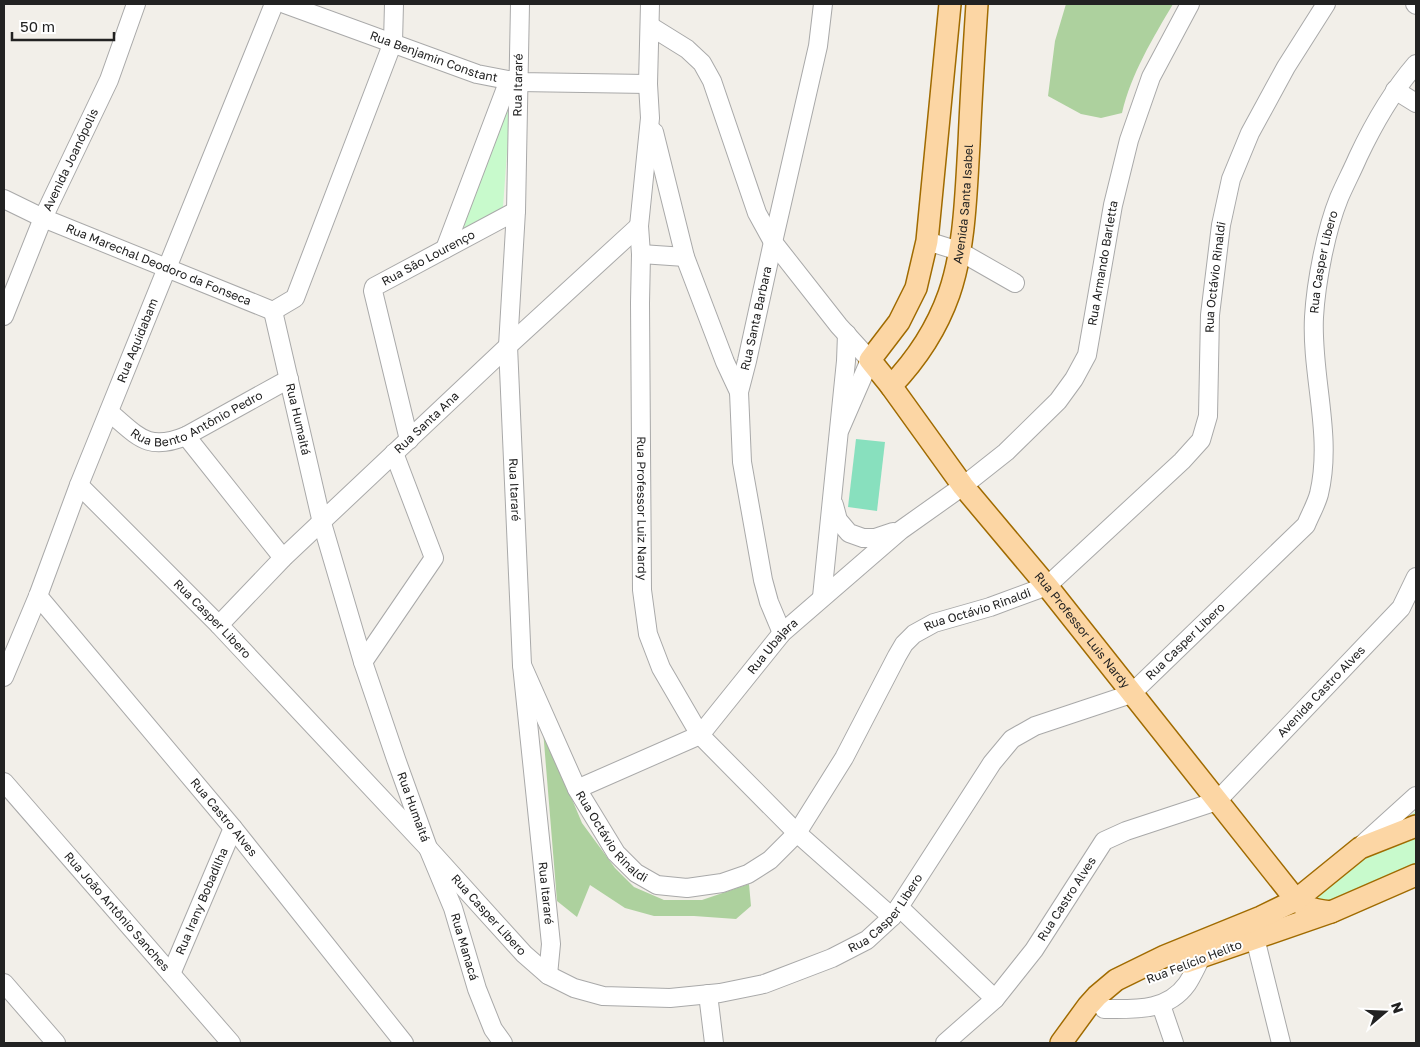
<svg xmlns="http://www.w3.org/2000/svg" width="1420" height="1047" font-family="'Golos Text',sans-serif">
<rect width="100%" height="100%" fill="#f2efe9"/>
<g fill="#add19e">
<path d="M1066 4H1173C1153 38 1131 74 1122 113L1101 118 1081 114 1048 96 1055 41Z"/>
<path d="M543 730 582 823 615 868 634 887 664 900H702L749 884 751 906 736 919 694 916H654L625 908 590 885 577 917 557 901Z"/>
</g>
<g fill="#c8facc">
<path d="M510 111 503 207 457 235 504 113Z"/>
<path d="M1416 811V866L1331 904 1310 898Z"/>
</g>
<path fill="#88e0be" d="M856 439 885 442 877 511 848 507Z"/>
<g fill="none" stroke-linecap="round" stroke-linejoin="round">
<defs>
<g id="minor">
<path id="s1" d="M285 4 477 74 518 82 648 84"/>
<path id="s2" d="M520 4 516 211 508 346 522 665 551 944 548 975"/>
<path id="s3" d="M650 4 648 84 650 118 639 226 641 254 640 303 642 590 648 634 661 668 700 735 797 833 892 917"/>
<path d="M1415 4 1416 5"/>
<path d="M650 26 687 49 702 63 712 81 757 213 773 242 839 326 870 360 840 429"/>
<path d="M1395 90 1416 103"/>
<path d="M654 132 685 257 725 362 739 392"/>
<path id="s4" d="M4 199 43 218 273 311"/>
<path d="M927 241 959 251 1015 283"/>
<path d="M445 249 509 80"/>
<path d="M641 254 685 257"/>
<path id="s5" d="M273 311 322 523 363 662 396 759 428 848 453 908 477 989 493 1029 503 1043"/>
<path d="M273 311 295 298 393 42 394 4"/>
<path id="s6" d="M4 316 43 218 109 80 136 4"/>
<path id="s7" d="M109 412C138 436 147 452 186 436L289 379"/>
<path d="M186 436 283 558"/>
<path id="s8" d="M409 440 373 291 374 287 516 211"/>
<path id="s9" d="M79 485 219 625 428 848 524 954 548 975 574 988 603 996 670 998 720 993 764 984 832 958 867 940 892 917 899 907 992 763 1012 739 1035 726 1131 694 1306 525C1310 515 1316 505 1319 494 1333 435 1311 376 1314 317 1316 282 1326 230 1339 198 1345 184 1352 171 1358 157 1374 123 1391 93 1416 64"/>
<path d="M834 505 838 520 849 533 863 538H875L893 532"/>
<path id="s10" d="M38 596 233 828 404 1043"/>
<path d="M822 597 846 361 847 334"/>
<path id="s11" d="M219 625 283 558 508 346 639 226"/>
<path id="s12" d="M782 633 769 602 763 580 742 462 739 392 747 361 773 242 818 46 823 4"/>
<path d="M363 662 434 558 394 453"/>
<path id="s13" d="M522 665 577 789 616 853 636 873 657 885 687 888 722 883 748 874 770 860 797 833 844 758 897 656 904 644 914 634 934 623 990 607 1047 586 1182 461 1201 440 1208 416 1210 315 1221 225 1231 179 1250 133 1286 67 1326 4"/>
<path id="s14" d="M4 677 38 596 79 485 274 4"/>
<path id="s15" d="M4 782 231 1043"/>
<path id="s16" d="M577 789 700 735 782 633 901 530 963 486 1006 452 1058 401 1074 379 1087 355 1113 205 1129 140 1151 77 1190 4"/>
<path d="M1363 844 1416 796"/>
<path d="M899 907 995 999"/>
<path d="M1255 938 1281 1043"/>
<path id="s17" d="M171 974 233 828"/>
<path d="M4 983 56 1043"/>
<path d="M708 994 714 1043"/>
<path d="M1161 1005 1174 1043"/>
<path d="M1104 1009C1134 1009 1167 1012 1187 984 1193 975 1197 965 1202 956"/>
<path id="s18" d="M945 1043 995 999 1034 950 1104 841 1126 831 1217 801 1401 608 1416 577"/>
</g>
<g id="major">
<path id="s19" d="M950 4 927 241 916 288 899 322 870 360 891 386 963 486 1047 586 1296 900C1307 909 1317 910 1331 912"/>
<path id="s20" d="M891 386C916 360 937 328 949 294 965 248 966 192 969 144 971 97 974 50 977 4"/>
<path d="M1186 962 1331 912 1416 875"/>
<path d="M1061 1043 1088 1006 1097 996 1116 980 1165 956 1261 917 1296 900 1360 848 1416 826"/>
</g>
</defs>
<use href="#minor" stroke="#a9a9a9" stroke-width="20"/>
<use href="#major" stroke="#a06b00" stroke-width="24"/>
<use href="#minor" stroke="#fff" stroke-width="18"/>
<use href="#major" stroke="#fcd6a4" stroke-width="21"/>
</g>
<g text-anchor="middle" stroke-width="4" stroke-linejoin="round" paint-order="stroke">
<g font-size="12" fill="#222" stroke="#fff">
<text dy="4" stroke="none"><textPath href="#s1" startOffset="158">Rua Benjamin Constant</textPath></text>
<text transform="translate(518 85) rotate(-89)" y="4">Rua Itararé</text>
<text dy="4" stroke="none"><textPath href="#s6" startOffset="170">Avenida Joanópolis</textPath></text>
<text dy="4" stroke="none"><textPath href="#s20" startOffset="201">Avenida Santa Isabel</textPath></text>
<text dy="4" stroke="none"><textPath href="#s8" startOffset="219">Rua São Lourenço</textPath></text>
<text dy="4" stroke="none"><textPath href="#s9" startOffset="1899">Rua Casper Libero</textPath></text>
<text dy="4" stroke="none"><textPath href="#s16" startOffset="774">Rua Armando Barletta</textPath></text>
<text dy="4" stroke="none"><textPath href="#s4" startOffset="168">Rua Marechal Deodoro da Fonseca</textPath></text>
<text dy="4" stroke="none"><textPath href="#s13" startOffset="1170">Rua Octávio Rinaldi</textPath></text>
<text dy="4" stroke="none"><textPath href="#s12" startOffset="322">Rua Santa Barbara</textPath></text>
<text dy="4" stroke="none"><textPath href="#s14" startOffset="362">Rua Aquidabam</textPath></text>
<text dy="4" stroke="none"><textPath href="#s7" startOffset="102">Rua Bento Antônio Pedro</textPath></text>
<text dy="4" stroke="none"><textPath href="#s5" startOffset="111">Rua Humaitá</textPath></text>
<text dy="4" stroke="none"><textPath href="#s11" startOffset="290">Rua Santa Ana</textPath></text>
<text dy="4" stroke="none"><textPath href="#s2" startOffset="486">Rua Itararé</textPath></text>
<text dy="4" stroke="none"><textPath href="#s3" startOffset="505">Rua Professor Luiz Nardy</textPath></text>
<text dy="4" stroke="none"><textPath href="#s13" startOffset="720">Rua Octávio Rinaldi</textPath></text>
<text dy="4" stroke="none"><textPath href="#s9" startOffset="189">Rua Casper Libero</textPath></text>
<text dy="4" stroke="none"><textPath href="#s19" startOffset="716">Rua Professor Luis Nardy</textPath></text>
<text dy="4" stroke="none"><textPath href="#s9" startOffset="1464">Rua Casper Libero</textPath></text>
<text dy="4" stroke="none"><textPath href="#s16" startOffset="249">Rua Ubajara</textPath></text>
<text dy="4" stroke="none"><textPath href="#s18" startOffset="530">Avenida Castro Alves</textPath></text>
<text dy="4" stroke="none"><textPath href="#s5" startOffset="516">Rua Humaitá</textPath></text>
<text dy="4" stroke="none"><textPath href="#s10" startOffset="289">Rua Castro Alves</textPath></text>
<text dy="4" stroke="none"><textPath href="#s13" startOffset="195">Rua Octávio Rinaldi</textPath></text>
<text dy="4" stroke="none"><textPath href="#s2" startOffset="891">Rua Itararé</textPath></text>
<text dy="4" stroke="none"><textPath href="#s18" startOffset="190">Rua Castro Alves</textPath></text>
<text dy="4" stroke="none"><textPath href="#s17" startOffset="79">Rua Irany Bobadilha</textPath></text>
<text dy="4" stroke="none"><textPath href="#s9" startOffset="1044">Rua Casper Libero</textPath></text>
<text dy="4" stroke="none"><textPath href="#s15" startOffset="172">Rua João Antônio Sanches</textPath></text>
<text dy="4" stroke="none"><textPath href="#s9" startOffset="594">Rua Casper Libero</textPath></text>
<text dy="4" stroke="none"><textPath href="#s5" startOffset="665">Rua Manacá</textPath></text>
<text transform="translate(1194 962) rotate(-21)" y="4">Rua Felício Helito</text>
</g>
</g>
<rect width="1420" height="1047" fill="none" stroke="#222222" stroke-width="10"/>
<g transform="translate(1385 1012) rotate(71)" stroke="#ffffff" stroke-width="4" paint-order="stroke">
<path d="M0-4L9 19L0 12L-9 19Z" fill="#222222"/>
<text y="-8" font-size="14" font-weight="bold" text-anchor="middle" fill="#222222">N</text>
</g>
<path d="M12 32v8h102v-8" fill="none" stroke="#222222" stroke-width="2.5"/>
<text x="20" y="32" font-size="15" fill="#222222" stroke="#ffffff" stroke-width="4" paint-order="stroke">50 m</text>
</svg>
